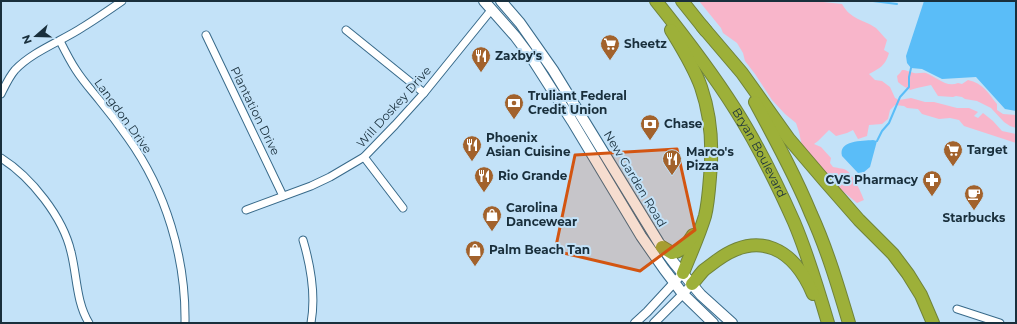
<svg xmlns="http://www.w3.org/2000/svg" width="1017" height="324" font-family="Montserrat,sans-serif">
<rect width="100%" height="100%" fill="#c3e2f8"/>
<g fill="#f8b5ca">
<path d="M699 1H814L842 4C851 20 863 19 876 28 880 32 883 36 887 40L884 50 889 53C885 66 880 68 869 74L875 80 882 81 890 87 895 98 899 100 911 98 925 102H934L957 108H969L978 112 974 116 978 118 983 113 993 121 1002 131 1016 134V143L964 126 959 120 950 118 939 119 922 114 918 109 907 108 904 106 895 105 890 110 888 119 882 124 869 125 867 136 858 139 853 130 847 133 836 136 829 130 818 141 814 144 821 147 831 158 830 163 833 167C836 168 842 168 846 170 853 174 861 192 864 200L857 203 840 189 827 176 802 146 799 132 796 123 785 114 772 100 755 74 745 61 743 53 737 43 723 33 721 28Z"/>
<path d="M902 70C907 70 909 72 914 73 918 74 922 72 926 73 937 77 946 88 958 83L962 84 968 80C983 83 988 93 997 104V110L1003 114 1016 115V128L1010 126 1004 122 991 108 977 101 965 99 962 97 956 96 953 97 938 96 931 85 917 88 910 90C906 87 902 86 898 82L897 76 900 73Z"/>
</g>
<g fill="#5abdf8">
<path d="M924 1H1016V111L1005 109 976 77 942 79 922 69 911 68 907 63 906 56Z"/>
<path d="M873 140 877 141 870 167 864 172 858 173 842 156C838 140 862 141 873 140Z"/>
</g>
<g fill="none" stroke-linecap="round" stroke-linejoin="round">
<g stroke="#5abdf8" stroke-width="2">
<path d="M873 1 897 4"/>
<path d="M877 141 882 131 889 123 900 97 909 87V77L911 68"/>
</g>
<defs>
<g id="minor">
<path d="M346 30 424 93"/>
<path d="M206 35 283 196"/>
<path d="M60 41C65 51 70 61 76 70 83 81 92 91 100 101 110 113 119 125 128 138 166 191 186 258 185 323"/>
<path d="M1 94C5 86 9 77 15 70 33 51 62 41 83 27 96 19 109 10 122 1"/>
<path d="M364 157 403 208"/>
<path d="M1 158C31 177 63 217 71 252 77 275 76 302 89 323"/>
<path d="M246 210 311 186 330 177 364 157 395 125 424 93 492 9"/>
<path d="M303 240C311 267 316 295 311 323"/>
<path d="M957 309 1000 323"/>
</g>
<g id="tertiary">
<path d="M635 323 647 312 683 273"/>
<path d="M654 323 683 294 692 284"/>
</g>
<g id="secondary">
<path d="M484 1 515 36 533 60 572 121 641 236 664 269 683 294 713 323"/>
<path d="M501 1 520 23 553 70 659 243 674 263 701 295 732 323"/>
</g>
<g id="motorway">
<path id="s1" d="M656 1C684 36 711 71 735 109 758 145 777 184 794 222 808 255 818 289 828 323"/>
<path d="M682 1 706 31"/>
<path d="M702 26 742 73 789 139 824 180 859 220 893 254 908 274 921 295 933 323"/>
<path d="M671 30C682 48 694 67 701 87 711 116 713 147 710 177 709 190 708 204 705 216 699 236 690 255 683 273"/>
<path d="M755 102C775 139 795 175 811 214 827 249 838 286 849 323"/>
<path d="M662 247 672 253C683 251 687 244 693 235"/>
<path d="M692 284C696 280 700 274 704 270 708 267 712 264 716 261 759 229 794 249 813 294"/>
</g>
</defs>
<use href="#minor" stroke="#386a8a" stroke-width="9"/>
<use href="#tertiary" stroke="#386a8a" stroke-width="10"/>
<use href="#secondary" stroke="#386a8a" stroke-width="12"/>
<use href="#motorway" stroke="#6f833a" stroke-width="14"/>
<use href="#minor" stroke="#fff" stroke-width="7"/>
<use href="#tertiary" stroke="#fff" stroke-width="8"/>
<use href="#secondary" stroke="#fff" stroke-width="10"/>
<use href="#motorway" stroke="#9db039" stroke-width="12"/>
</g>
<path fill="#d35511" fill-opacity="0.2" stroke="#d35511" stroke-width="3" stroke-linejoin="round" d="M677 149 695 230 640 271 555 251 575 155Z"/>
<defs>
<symbol id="supermarket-pin" viewBox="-11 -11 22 30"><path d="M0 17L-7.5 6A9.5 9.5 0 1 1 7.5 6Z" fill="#a2622c" stroke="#c3e2f8"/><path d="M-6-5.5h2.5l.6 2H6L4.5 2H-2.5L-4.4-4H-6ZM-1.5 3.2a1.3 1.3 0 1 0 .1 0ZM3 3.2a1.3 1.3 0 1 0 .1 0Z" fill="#fff"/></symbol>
<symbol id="restaurant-pin" viewBox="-11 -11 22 30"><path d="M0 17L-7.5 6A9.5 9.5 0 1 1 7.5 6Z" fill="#a2622c" stroke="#c3e2f8"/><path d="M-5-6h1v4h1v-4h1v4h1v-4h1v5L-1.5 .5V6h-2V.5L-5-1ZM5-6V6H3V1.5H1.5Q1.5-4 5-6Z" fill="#fff"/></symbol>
<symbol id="bank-pin" viewBox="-11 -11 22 30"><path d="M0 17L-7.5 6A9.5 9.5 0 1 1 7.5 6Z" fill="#a2622c" stroke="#c3e2f8"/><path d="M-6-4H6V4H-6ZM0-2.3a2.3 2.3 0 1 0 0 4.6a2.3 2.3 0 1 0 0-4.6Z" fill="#fff"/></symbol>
<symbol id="pharmacy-pin" viewBox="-11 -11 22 30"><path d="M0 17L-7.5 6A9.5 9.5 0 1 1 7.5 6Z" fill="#a2622c" stroke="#c3e2f8"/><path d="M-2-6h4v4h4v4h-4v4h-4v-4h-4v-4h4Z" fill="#fff"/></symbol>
<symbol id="cafe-pin" viewBox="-11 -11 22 30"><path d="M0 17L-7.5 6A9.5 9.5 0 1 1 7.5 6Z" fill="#a2622c" stroke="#c3e2f8"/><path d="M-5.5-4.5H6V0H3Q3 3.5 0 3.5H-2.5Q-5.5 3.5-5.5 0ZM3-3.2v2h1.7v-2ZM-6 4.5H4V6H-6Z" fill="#fff"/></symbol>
<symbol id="shop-pin" viewBox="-11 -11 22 30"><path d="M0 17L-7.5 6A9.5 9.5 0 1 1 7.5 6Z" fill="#a2622c" stroke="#c3e2f8"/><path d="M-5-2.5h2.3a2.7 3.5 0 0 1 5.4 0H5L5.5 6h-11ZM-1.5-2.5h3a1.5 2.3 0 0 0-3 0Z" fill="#fff"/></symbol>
</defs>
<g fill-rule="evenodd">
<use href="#supermarket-pin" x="599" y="33" width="22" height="30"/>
<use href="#restaurant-pin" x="470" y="45" width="22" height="30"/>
<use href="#bank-pin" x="503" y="92" width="22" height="30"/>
<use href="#bank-pin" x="639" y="113" width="22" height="30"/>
<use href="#restaurant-pin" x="461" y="134" width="22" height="30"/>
<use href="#supermarket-pin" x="942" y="139" width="22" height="30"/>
<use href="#restaurant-pin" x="661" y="148" width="22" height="30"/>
<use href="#restaurant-pin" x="473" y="165" width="22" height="30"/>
<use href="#pharmacy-pin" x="921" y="169" width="22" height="30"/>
<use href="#cafe-pin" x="963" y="183" width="22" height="30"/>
<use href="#shop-pin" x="481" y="204" width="22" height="30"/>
<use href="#shop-pin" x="464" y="239" width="22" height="30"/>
</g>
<g text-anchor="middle" stroke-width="4" stroke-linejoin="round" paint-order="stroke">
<g font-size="12" font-weight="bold" fill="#192f3c" stroke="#c3e2f8" text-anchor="start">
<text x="624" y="48">Sheetz</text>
<text x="495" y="60">Zaxby's</text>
<text x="528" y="100">Truliant Federal<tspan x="528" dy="14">Credit Union</tspan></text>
<text x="664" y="128">Chase</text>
<text x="486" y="142">Phoenix<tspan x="486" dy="14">Asian Cuisine</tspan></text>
<text x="967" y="154">Target</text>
<text x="686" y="156">Marco's<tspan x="686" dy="14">Pizza</tspan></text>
<text x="498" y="180">Rio Grande</text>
<text x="918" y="184" text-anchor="end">CVS Pharmacy</text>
<text x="506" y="212">Carolina<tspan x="506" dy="14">Dancewear</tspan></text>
<text x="974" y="222" text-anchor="middle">Starbucks</text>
<text x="489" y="254">Palm Beach Tan</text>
</g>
<g font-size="12" fill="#192f3c" stroke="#c3e2f8">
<text transform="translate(394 107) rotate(-48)" y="4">Will Doskey Drive</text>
<text transform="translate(255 111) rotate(64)" y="4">Plantation Drive</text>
<text transform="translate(123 116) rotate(54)" y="4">Langdon Drive</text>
<text dy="4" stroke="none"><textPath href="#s1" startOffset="184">Bryan Boulevard</textPath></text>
<text transform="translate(635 179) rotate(59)" y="4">New Garden Road</text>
</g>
</g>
<rect width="1017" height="324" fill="none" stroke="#192f3c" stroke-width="4"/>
<g transform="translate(36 36) rotate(250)" stroke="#c3e2f8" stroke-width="3" paint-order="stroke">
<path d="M0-3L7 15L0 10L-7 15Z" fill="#192f3c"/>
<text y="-6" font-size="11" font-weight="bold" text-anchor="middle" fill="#192f3c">N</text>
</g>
</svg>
